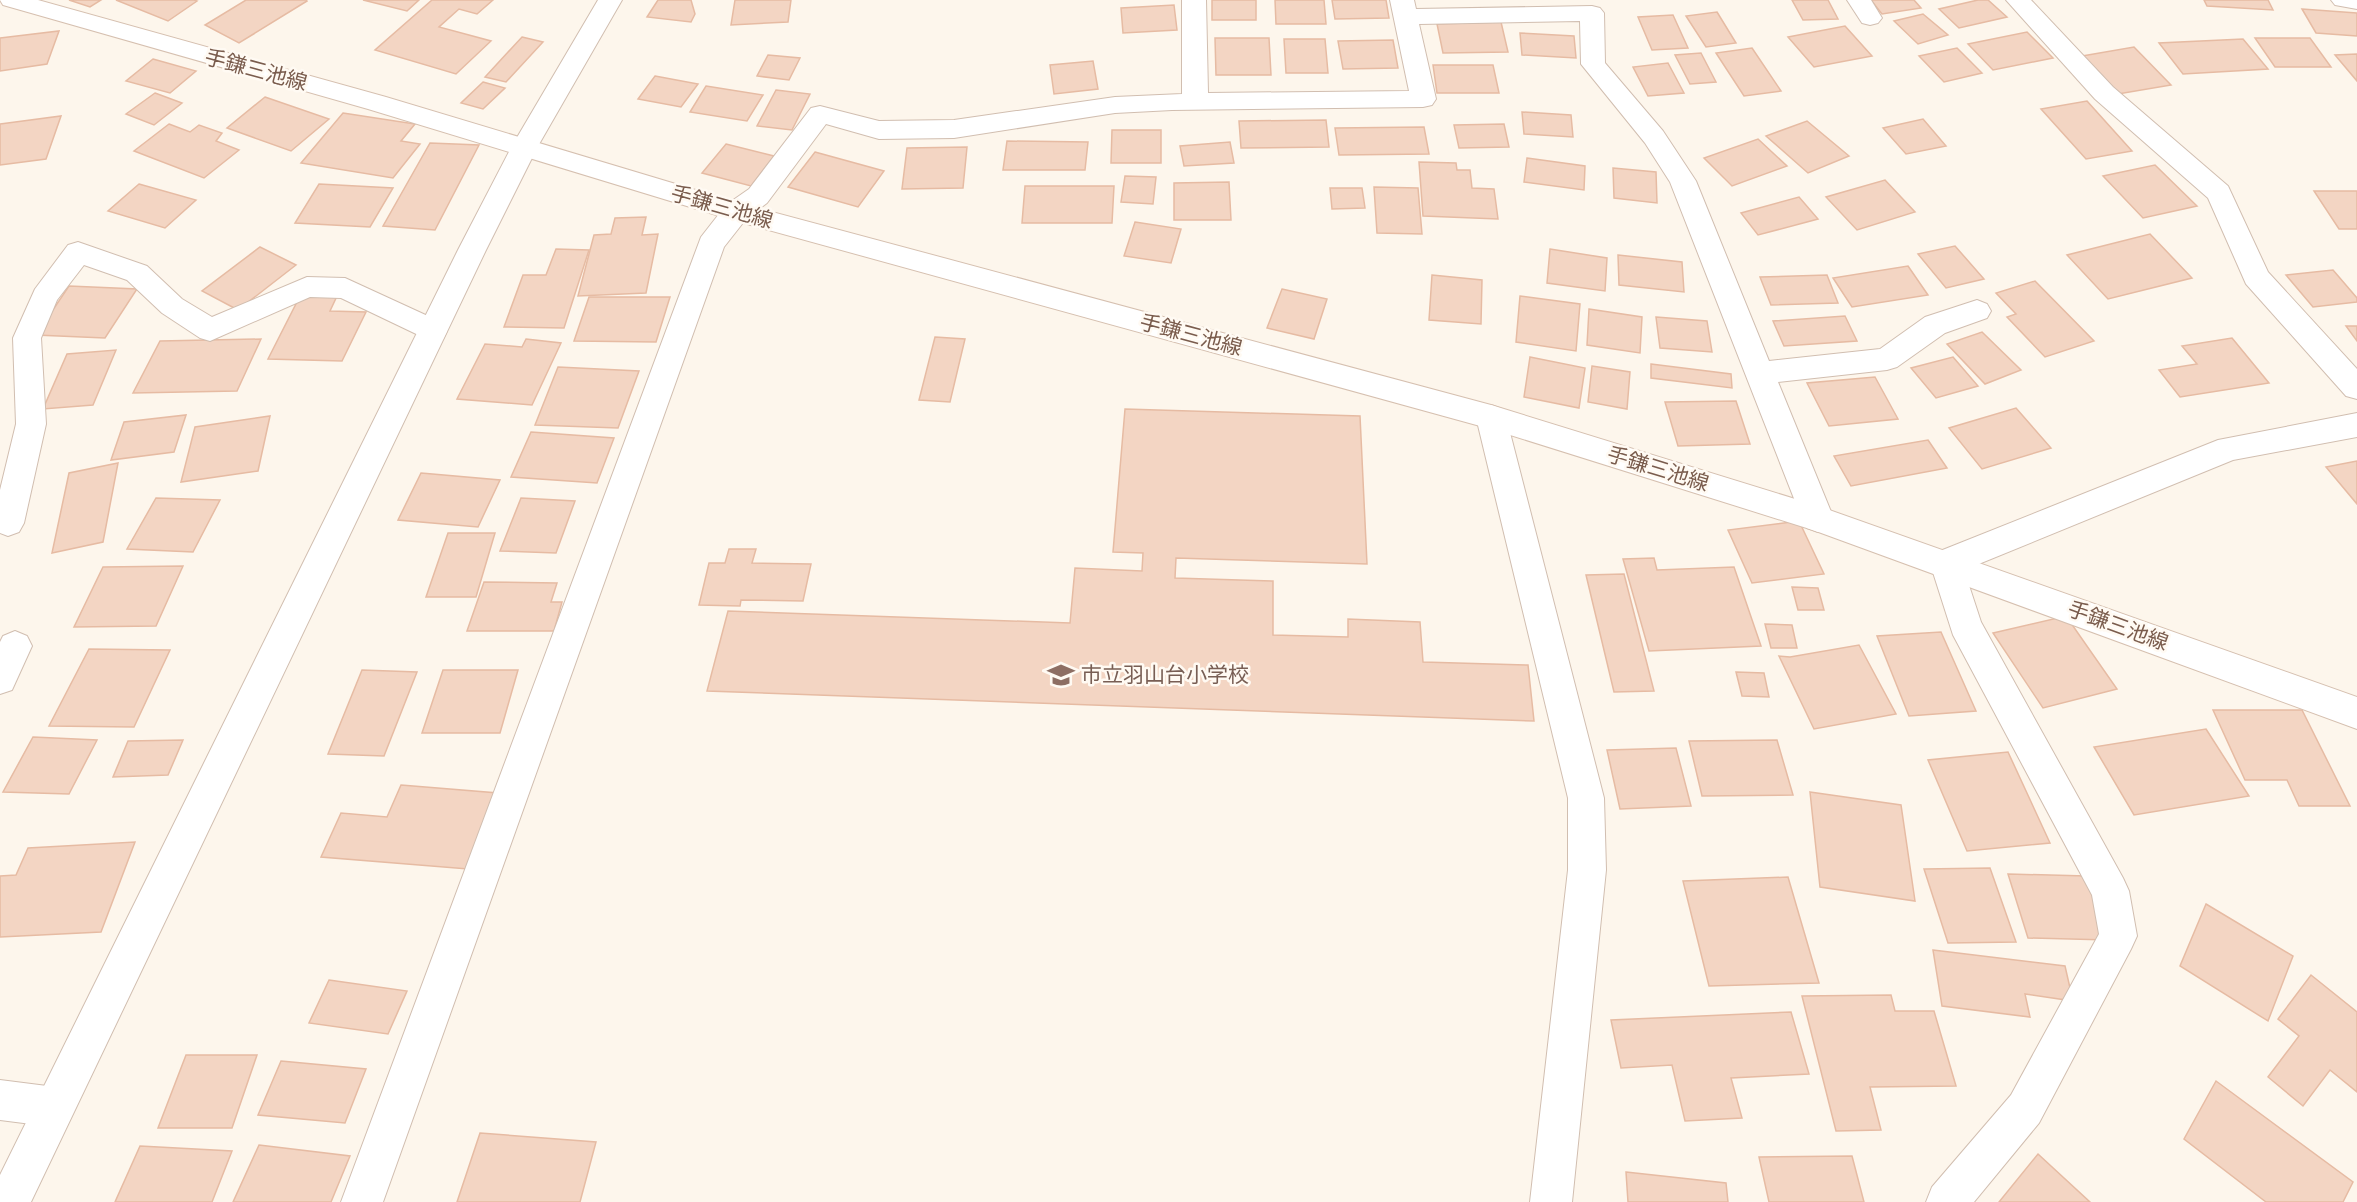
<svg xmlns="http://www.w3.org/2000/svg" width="2357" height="1202" font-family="'IBM Plex Sans','Noto Sans JP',sans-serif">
<rect width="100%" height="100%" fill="#fdf6ec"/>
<g fill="#f3d5c3" stroke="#e6bba3" stroke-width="1.5">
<path d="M69 0H101L90 7Z"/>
<path d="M116 0H194L197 1 168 21Z"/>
<path d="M246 0H306L307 1 239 43 205 25Z"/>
<path d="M363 0H419L407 11Z"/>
<path d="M432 0H493L477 14 459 9 439 27 491 41 456 74 375 50Z"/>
<path d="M658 0H691L695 14 691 22 647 17Z"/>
<path d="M735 0H791L788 22 731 25Z"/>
<rect x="1212" y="0" width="44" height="20"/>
<path d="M1275 0H1324L1326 24H1276Z"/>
<path d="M1332 0H1386L1389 18 1335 19Z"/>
<path d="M1792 0H1828L1838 19 1803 20Z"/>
<path d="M1871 0H1914L1921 8 1882 14Z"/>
<path d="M1978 0H1988L2007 17 1959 28 1939 9Z"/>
<path d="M2204 0H2268L2273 10 2207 6Z"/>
<path d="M1174 5 1177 30 1123 33 1121 8Z"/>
<path d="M2302 9 2357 13V36L2316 33Z"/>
<path d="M1717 12 1736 43 1706 47 1686 16Z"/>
<path d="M1923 14 1948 35 1918 44 1894 21Z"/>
<path d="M1673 15 1688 48 1652 50 1638 17Z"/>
<path d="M1501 22 1508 52 1443 53 1437 24Z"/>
<path d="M1845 26 1872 56 1814 67 1788 37Z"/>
<path d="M59 31 47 64 0 71V38Z"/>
<path d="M2027 32 2053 58 1993 70 1968 44Z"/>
<path d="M1520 33 1574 36 1576 58 1522 55Z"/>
<path d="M522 37 543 42 506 82 485 77Z"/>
<path d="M1215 38H1269L1271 75H1216Z"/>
<path d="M2255 38H2310L2331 67H2275Z"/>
<path d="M1284 39H1325L1328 73H1286Z"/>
<path d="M2243 39 2268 69 2183 74 2159 43Z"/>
<path d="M1393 40 1398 68 1343 69 1338 41Z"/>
<path d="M2134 47 2171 85 2118 94 2082 56Z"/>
<path d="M1752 48 1781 91 1744 96 1716 53Z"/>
<path d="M1957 48 1982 73 1944 82 1919 56Z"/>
<path d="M1701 53 1716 82 1690 84 1675 55Z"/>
<path d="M2357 54V81L2335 55Z"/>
<path d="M768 55 800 58 789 80 757 76Z"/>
<path d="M153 59 196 71 170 93 126 81Z"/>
<path d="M1093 61 1098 89 1054 94 1050 65Z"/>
<path d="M1668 63 1684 93 1648 96 1633 67Z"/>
<path d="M1433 65H1493L1499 93H1437Z"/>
<path d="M655 76 698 84 681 107 638 99Z"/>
<path d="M483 82 505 88 483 109 461 103Z"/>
<path d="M706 86 763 95 747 121 690 112Z"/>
<path d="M776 90 810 94 792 130 757 126Z"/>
<path d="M155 93 182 103 154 125 126 114Z"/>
<path d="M265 97 329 119 291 151 227 128Z"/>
<path d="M2087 101 2132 151 2086 159 2041 109Z"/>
<path d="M1522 112 1571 115 1573 137 1524 134Z"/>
<path d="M343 113 415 124 401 141 420 144 393 178 301 163Z"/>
<path d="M61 116 46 159 0 165V124Z"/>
<path d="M1923 119 1946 146 1906 154 1883 128Z"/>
<path d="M1326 120 1329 147 1241 148 1239 121Z"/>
<path d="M1807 121 1849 156 1808 173 1766 136Z"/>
<path d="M169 124 190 132 199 125 222 133 216 141 239 150 204 178 134 151Z"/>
<path d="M1504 124 1509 147 1459 148 1454 125Z"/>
<path d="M1424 127 1429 154 1339 155 1335 128Z"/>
<path d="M1112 130H1161V163H1111Z"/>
<path d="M1758 139 1787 166 1732 186 1704 158Z"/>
<path d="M1007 141 1088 142 1085 170H1003Z"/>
<path d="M1230 142 1234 163 1184 166 1180 146Z"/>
<path d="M430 143 479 145 435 230 383 226Z"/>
<path d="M726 144 774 156 751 186 702 173Z"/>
<path d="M967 147 963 188 902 189 907 148Z"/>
<path d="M815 152 884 171 858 207 788 187Z"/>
<path d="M1527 158 1585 166 1584 190 1524 182Z"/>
<path d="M1419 162 1456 163 1457 170H1470L1472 188 1494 189 1498 219 1423 216Z"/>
<path d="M2155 165 2197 206 2143 218 2103 176Z"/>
<path d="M1613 168 1656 172 1657 203 1614 198Z"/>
<path d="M1125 176 1156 177 1153 204 1121 202Z"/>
<path d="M1885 180 1915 212 1857 230 1826 197Z"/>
<path d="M1229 182 1231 220H1174V183Z"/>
<path d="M139 184 196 200 165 228 108 211Z"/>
<path d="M319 184 393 188 370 227 295 223Z"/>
<path d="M1025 186H1114L1112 223H1022Z"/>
<path d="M1374 187 1418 188 1422 234 1377 233Z"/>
<path d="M1330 188H1362L1365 208 1332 209Z"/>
<path d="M2314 191H2357V229H2339Z"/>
<path d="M1799 197 1818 219 1758 235 1741 213Z"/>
<path d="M646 217 642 235 658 234 646 293 578 296 594 235 611 234 615 218Z"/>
<path d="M1135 222 1181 229 1171 263 1124 256Z"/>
<path d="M2150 234 2192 278 2108 299 2067 255Z"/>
<path d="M1955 246 1984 279 1946 288 1918 254Z"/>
<path d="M260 247 296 265 238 310 202 291Z"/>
<path d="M556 249 589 250 564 328 504 327 523 275H546Z"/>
<path d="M1550 249 1607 258 1605 291 1547 283Z"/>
<path d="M1618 255 1682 262 1684 292 1619 285Z"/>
<path d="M1908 266 1928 295 1852 307 1833 278Z"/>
<path d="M2333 270 2357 298V302L2313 307 2286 275Z"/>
<path d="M1432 275 1482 280 1481 324 1429 320Z"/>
<path d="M1827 275 1838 303 1771 305 1760 277Z"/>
<path d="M2035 281 2094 341 2045 357 2007 317 2016 314 1996 293Z"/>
<path d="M69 286 137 289 105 338 36 335Z"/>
<path d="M1282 289 1327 299 1314 339 1267 328Z"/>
<path d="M338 294 330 311 366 312 342 361 268 359 300 296Z"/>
<path d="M1520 296 1580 304 1576 351 1516 342Z"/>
<path d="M589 297H670L656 342 574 341Z"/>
<path d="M1589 309 1642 317 1640 353 1587 345Z"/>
<path d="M1845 316 1857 341 1784 346 1773 321Z"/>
<path d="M1656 317 1707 321 1712 352 1660 348Z"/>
<path d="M2346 326H2357V341Z"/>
<path d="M1982 332 2021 370 1985 384 1947 344Z"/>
<path d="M935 337 965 339 950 402 919 400Z"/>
<path d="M2232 338 2269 383 2180 397 2159 370 2197 364 2182 346Z"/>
<path d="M261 339 237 391 133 393 160 341Z"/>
<path d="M526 339 561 343 532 405 457 399 485 344 522 347Z"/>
<path d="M116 350 93 405 43 409 67 354Z"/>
<path d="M1530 357 1585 368 1579 408 1524 397Z"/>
<path d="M1953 357 1978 386 1936 398 1911 368Z"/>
<path d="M1651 364 1731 374 1732 388 1651 378Z"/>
<path d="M1592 366 1630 372 1627 409 1588 402Z"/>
<path d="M558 367 639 371 618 428 535 425Z"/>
<path d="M1875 377 1898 419 1829 426 1807 383Z"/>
<path d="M1736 401 1750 444 1678 446 1665 402Z"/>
<path d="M2016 408 2051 448 1982 469 1949 428Z"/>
<path d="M1125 409 1360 416 1367 564 1176 558 1175 578 1273 581V635L1348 637V619L1420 622 1423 662 1528 665 1534 721 707 691 728 611 1070 623 1075 568 1142 571 1143 553 1113 552Z"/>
<path d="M186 415 174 452 111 460 124 422Z"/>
<path d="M270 416 258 471 181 482 195 427Z"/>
<path d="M531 432 614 438 597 483 511 477Z"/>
<path d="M1928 440 1947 468 1851 486 1834 456Z"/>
<path d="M2357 461V504L2326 467Z"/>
<path d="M118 463 103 542 52 553 69 473Z"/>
<path d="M421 473 500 480 478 527 398 520Z"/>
<path d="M156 498 220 500 193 552 127 549Z"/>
<path d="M521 498 575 501 556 553 500 551Z"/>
<path d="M1799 521 1824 574 1752 583 1728 530Z"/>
<path d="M448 533H495L476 597H426Z"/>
<path d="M729 549H756L752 563 811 564 803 601 741 600 740 606 699 605 709 563H725Z"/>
<path d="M1654 558 1657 570 1734 567 1761 646 1649 651 1623 559Z"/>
<path d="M183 566 156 626 74 627 103 567Z"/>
<path d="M1624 574 1654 691 1614 692 1586 575Z"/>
<path d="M484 582 557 583 551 602H562L554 631H467Z"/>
<path d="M1792 587 1818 588 1824 610H1798Z"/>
<path d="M2066 616 2117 689 2043 708 1993 633Z"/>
<path d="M1765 624 1792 625 1797 648H1771Z"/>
<path d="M1941 632 1976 711 1909 716 1877 636Z"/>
<path d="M1859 645 1896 714 1814 729 1779 656 1790 657Z"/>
<path d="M89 649 170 650 134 727 49 726Z"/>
<path d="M362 670 417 672 384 756 328 754Z"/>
<path d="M443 670H518L500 733H422Z"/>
<path d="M1736 672 1764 673 1769 697 1742 696Z"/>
<path d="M2213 710H2302L2350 806H2299L2287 780H2245Z"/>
<path d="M2206 729 2249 796 2134 815 2094 747Z"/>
<path d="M33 737 97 740 69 794 3 792Z"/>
<path d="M183 740 168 775 113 777 128 741Z"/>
<path d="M1777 740 1793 795 1702 796 1689 741Z"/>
<path d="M1676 748 1691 806 1620 809 1607 750Z"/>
<path d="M2008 752 2050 843 1967 851 1928 760Z"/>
<path d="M401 785 498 793 468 869 321 857 341 813 387 817Z"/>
<path d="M1810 792 1901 805 1915 901 1820 887Z"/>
<path d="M135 842 101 932 0 937V876L16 875 28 848Z"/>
<path d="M1990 868 2016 942 1948 943 1924 869Z"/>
<path d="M2008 874 2086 876 2108 940 2028 938Z"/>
<path d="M1788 877 1819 983 1709 986 1683 881Z"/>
<path d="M2206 904 2293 956 2268 1021 2180 966Z"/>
<path d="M1933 950 2065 966 2073 1001 2025 994 2030 1017 1942 1006Z"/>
<path d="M2311 975 2357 1012V1092L2330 1070 2303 1106 2268 1077 2299 1036 2278 1019Z"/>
<path d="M329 980 407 991 388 1034 309 1023Z"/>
<path d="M1891 995 1895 1011H1934L1956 1086 1870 1087 1881 1130 1836 1131 1802 996Z"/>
<path d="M1791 1012 1809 1074 1731 1078 1742 1118 1685 1121 1672 1065 1621 1068 1611 1020Z"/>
<path d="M186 1055H257L232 1128H158Z"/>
<path d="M281 1061 366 1069 345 1123 258 1115Z"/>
<path d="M2216 1081 2353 1182 2343 1202H2266L2184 1139Z"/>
<path d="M480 1133 596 1142 580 1202H457Z"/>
<path d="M259 1145 350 1156 331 1202H233Z"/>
<path d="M140 1146 232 1151 212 1202H115Z"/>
<path d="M2038 1154 2090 1202H1999Z"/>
<path d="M1852 1156 1864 1202H1769L1759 1157Z"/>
<path d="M1626 1172 1726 1183 1728 1202H1628Z"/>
</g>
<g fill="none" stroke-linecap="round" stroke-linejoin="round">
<defs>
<g id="minor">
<path d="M1182 0H1206L1208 93 1409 91 1390 0H1414L1416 9 1592 6 1600 8 1604 13 1605 63 1663 131 1696 181 1769 361 1880 349 1925 317 1977 300 1987 304 1991 311 1987 318 1945 333 1897 367 1887 370 1778 382 1834 519 1829 528 1818 532 1807 528 1802 519 1670 182 1645 143 1581 64 1580 21 1419 24 1436 99 1432 105 1423 107 1172 110 1115 113 954 138 879 139 826 124 767 203 746 219 724 247 383 1202H341L701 237 726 205 749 189 811 108 820 106 879 121 954 120 1115 97 1182 94Z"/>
<path d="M1847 0H1871L1882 18 1878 23 1870 25 1862 23Z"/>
<path d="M2006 0H2031L2113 87 2228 186 2268 272 2357 369V399L2346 396 2246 284 2208 198 2095 99Z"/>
<path d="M2331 0H2357V9L2335 5Z"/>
<path d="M78 242 147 266 182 299 212 317 307 277 345 278 443 323 447 331 443 339 433 342 341 298 310 297 210 341 200 338 162 313 127 280 84 265 57 300 41 338 46 424 24 523 19 532 8 536 0 533V490L16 424 13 338 35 289 68 245Z"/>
<path d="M1491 405 1502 409 1506 417 1604 798 1606 870 1572 1202H1530L1568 870V798L1476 417 1480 409Z"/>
<path d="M2357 413V437L2233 460 1964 570 1981 622 2123 878 2129 891 2137 936 2131 949 2039 1123 1974 1202H1926L1932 1187 2011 1095 2099 934 2092 895 1953 635 1930 563 1935 553 2218 440Z"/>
<path d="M15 631 27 636 32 646 12 690 0 694V642L3 636Z"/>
<path d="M0 1080 55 1087 69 1093 75 1107 69 1121 55 1127 0 1120Z"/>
</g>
<path id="tertiary" d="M598 0H622L538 146 486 250 31 1202H0V1175L458 250 512 146Z"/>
<path id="secondary" d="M0 0H38L386 97 739 203 1491 405 1818 506 2357 697V729L1813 530 1491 429 736 221 368 109 3 5Z"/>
</defs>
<use href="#minor" stroke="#d1beb0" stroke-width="2"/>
<use href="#tertiary" stroke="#d1beb0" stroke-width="2"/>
<use href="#secondary" stroke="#d6c0b0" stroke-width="2"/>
<use href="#minor" fill="#fff" fill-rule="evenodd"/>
<use href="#tertiary" fill="#fff" fill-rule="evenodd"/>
<use href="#secondary" fill="#fff" fill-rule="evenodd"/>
</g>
<defs>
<symbol id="school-bare" viewBox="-9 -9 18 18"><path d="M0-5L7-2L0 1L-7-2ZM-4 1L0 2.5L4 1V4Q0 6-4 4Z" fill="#8d6e63" stroke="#fffaf3" stroke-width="2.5" paint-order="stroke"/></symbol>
</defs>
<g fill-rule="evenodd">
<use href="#school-bare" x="1042" y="656" width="38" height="38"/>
</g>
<g text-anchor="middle" stroke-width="5" stroke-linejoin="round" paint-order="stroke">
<g font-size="21" fill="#7a5c4d" stroke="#fffaf3">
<text transform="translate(256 70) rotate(15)" y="7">手鎌三池線</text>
<text transform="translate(722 207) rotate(16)" y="7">手鎌三池線</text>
<text transform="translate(1191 335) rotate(15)" y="7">手鎌三池線</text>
<text transform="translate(1658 469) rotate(17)" y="7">手鎌三池線</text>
<text transform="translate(2118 626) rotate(20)" y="7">手鎌三池線</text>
</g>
<g font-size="21" fill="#785e54" stroke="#fffaf3" text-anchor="start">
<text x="1081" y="682">市立羽山台小学校</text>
</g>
</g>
</svg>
